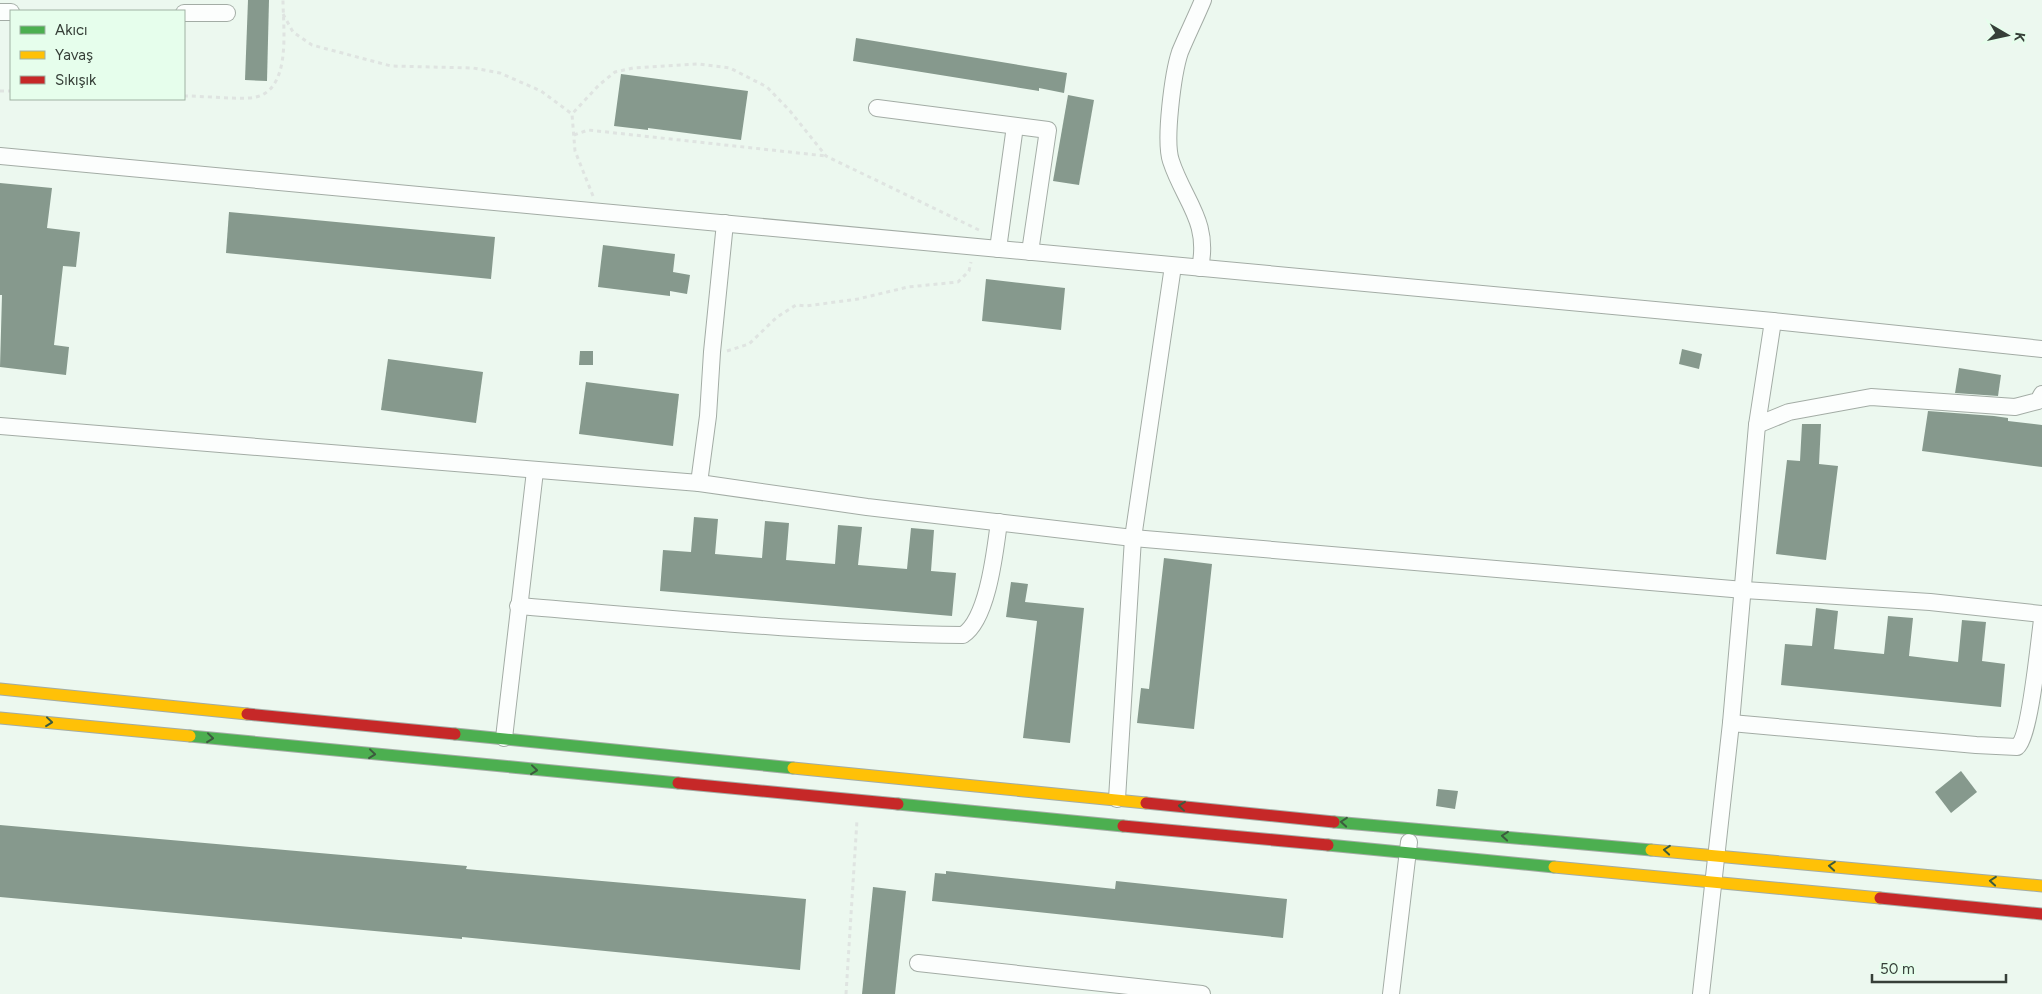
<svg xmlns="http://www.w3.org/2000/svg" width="2042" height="994" font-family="Figtree,sans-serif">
<rect width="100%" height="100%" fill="#ecf8ef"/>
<g fill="#86998d">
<path d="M248 0H269L267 81 245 80Z"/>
<path d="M856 38 1067 73 1064 93 1039 88V91L853 61Z"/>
<path d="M621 74 748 91 741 140 648 128V130L614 126Z"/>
<path d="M1068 95 1094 100 1079 185 1053 181Z"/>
<path d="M0 183 52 188 47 228 80 232 76 267 63 266 54 345 69 347 66 375 0 367 2 295H0Z"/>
<path d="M229 212 495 237 491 279 226 253Z"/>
<path d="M603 245 675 254 673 272 690 275 687 294 670 291V296L598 287Z"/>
<path d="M986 279 1065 288 1061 330 982 321Z"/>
<path d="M1682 349 1702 354 1699 369 1679 364Z"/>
<path d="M580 351H593V365H579Z"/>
<path d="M388 359 483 372 476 423 381 410Z"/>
<path d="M1959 368 2001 375 1998 396 1955 393Z"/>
<path d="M586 382 679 394 673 446 579 434Z"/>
<path d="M1928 411 1994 416 2008 418V421L2042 425V467L1922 451Z"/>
<path d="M1802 424H1821L1819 464 1838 466 1826 560 1776 554 1787 460 1800 461Z"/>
<path d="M694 517 718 519 715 554 762 558 765 521 789 523 786 560 835 564 838 525 862 527 858 565 907 569 911 528 934 530 931 571 956 573 952 616 660 591 663 550 691 552Z"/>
<path d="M1164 558 1212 564 1194 729 1137 723 1141 688 1149 689Z"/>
<path d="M1011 582 1028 584 1025 602 1084 608 1070 743 1023 738 1037 621 1006 617Z"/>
<path d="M1816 608 1838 611 1834 649 1884 654 1888 616 1913 618 1909 656 1958 662 1962 620 1986 622 1982 661 2005 664 2001 707 1781 685 1785 644 1812 646Z"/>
<path d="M1961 771 1977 792 1951 813 1935 792Z"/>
<path d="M1438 789 1458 791 1455 809 1436 806Z"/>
<path d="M0 825 467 866 466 869 806 899 800 970 462 937V939L0 897Z"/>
<path d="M946 871 1115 889 1116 881 1287 899 1283 938 932 901 935 873 946 874Z"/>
<path d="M873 887 906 891 895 994H862Z"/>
</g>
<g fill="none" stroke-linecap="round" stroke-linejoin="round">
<defs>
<g id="street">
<path d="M0 12H11"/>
<path d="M184 13H227"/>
<path d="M877 108 1048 130 1030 252"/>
<path d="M0 156 1773 321 2042 349"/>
<path d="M998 249 1015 126"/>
<path d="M1200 268C1210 221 1184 201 1171 161 1164 141 1173 73 1180 52 1187 35 1196 17 1203 0"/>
<path d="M1757 425 1789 412 1871 397 2015 407 2038 401 2042 394"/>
<path d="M0 426 699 483 867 507 1133 538 1744 590 1930 602 2042 614"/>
<path d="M699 483 708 416 712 352 725 223"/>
<path d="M518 606C666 618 814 633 963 635 988 619 995 551 999 522"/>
<path d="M1731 723 1976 745 2017 747C2030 738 2039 641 2042 620"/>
<path d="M504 738 535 471"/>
<path d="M1117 799 1133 538 1173 266"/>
<path d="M918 963 1202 994"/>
<path d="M1391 994 1409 842"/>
<path d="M1701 994 1731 723 1757 425 1773 321"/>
</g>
<g id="fast">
<path d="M455 734 793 768"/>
<path d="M190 736 678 783"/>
<path d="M898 804 1123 826"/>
<path d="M1334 822 1651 850"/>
<path d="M1328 845 1554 867"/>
</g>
<g id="slow">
<path d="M0 689 247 714"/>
<path d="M0 718 190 736"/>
<path d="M793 768 1146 803"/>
<path d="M1651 850 2042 886"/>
<path d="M1554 867 1880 898"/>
</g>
<g id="jam">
<path d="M247 714 455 734"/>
<path d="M678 783 898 804"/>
<path d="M1146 803 1334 822"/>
<path d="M1123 826 1328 845"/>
<path d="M1880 898 2042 914"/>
</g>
</defs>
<use href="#street" stroke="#a3aca5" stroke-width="18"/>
<use href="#fast" stroke="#a3aca5" stroke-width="13"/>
<use href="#slow" stroke="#a3aca5" stroke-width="13"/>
<use href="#jam" stroke="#a3aca5" stroke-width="13"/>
<g stroke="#dfe4e1" stroke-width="3" stroke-dasharray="4 4" stroke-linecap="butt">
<path d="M283 14 293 32 312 45 391 66 473 68 500 73 541 91 572 114"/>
<path d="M0 91H11"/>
<path d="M184 96C205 96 228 99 249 98 293 96 283 29 283 0"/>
<path d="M574 135 588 130 826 156"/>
<path d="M593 196 575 151 572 114 599 85 615 72 633 68 698 64 730 68 767 87 790 111 826 156 979 230"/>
<path d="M727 351 749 344 777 317 796 305 806 306 858 299 908 287 958 282 969 271 971 262"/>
<path d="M846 994 857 820"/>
</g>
<use href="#street" stroke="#fcfefd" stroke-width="16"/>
<use href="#fast" stroke="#4caf50" stroke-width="11"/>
<use href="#slow" stroke="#ffc107" stroke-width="11"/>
<use href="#jam" stroke="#c62828" stroke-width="11"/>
</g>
<defs><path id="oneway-chevron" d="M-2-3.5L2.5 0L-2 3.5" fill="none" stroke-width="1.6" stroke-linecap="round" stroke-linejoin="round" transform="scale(1.25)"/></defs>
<g stroke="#3c5b3e">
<use href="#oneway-chevron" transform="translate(49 722) rotate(6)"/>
<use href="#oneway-chevron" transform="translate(210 738) rotate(6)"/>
<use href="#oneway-chevron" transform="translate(372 754) rotate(6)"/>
<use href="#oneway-chevron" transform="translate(534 770) rotate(6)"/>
<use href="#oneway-chevron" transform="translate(1182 806) rotate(-174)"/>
<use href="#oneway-chevron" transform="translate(1344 822) rotate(-175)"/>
<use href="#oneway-chevron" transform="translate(1505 836) rotate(-175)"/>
<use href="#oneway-chevron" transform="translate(1667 850) rotate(-175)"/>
<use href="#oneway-chevron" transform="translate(1832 866) rotate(-175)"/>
<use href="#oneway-chevron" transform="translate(1993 881) rotate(-175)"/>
</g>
<rect x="10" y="10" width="175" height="90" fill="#e6feec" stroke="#a0b2a4"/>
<rect x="20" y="26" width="25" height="8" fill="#4caf50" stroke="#a0b2a4"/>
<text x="55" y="35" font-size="15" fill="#363f38">Akıcı</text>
<rect x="20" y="51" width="25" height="8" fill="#ffc107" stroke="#a0b2a4"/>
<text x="55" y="60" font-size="15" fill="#363f38">Yavaş</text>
<rect x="20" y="76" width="25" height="8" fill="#c62828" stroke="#a0b2a4"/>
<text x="55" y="85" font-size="15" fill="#363f38">Sıkışık</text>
<g transform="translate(2007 35) rotate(99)" stroke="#e6feec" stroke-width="4" paint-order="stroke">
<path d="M0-4L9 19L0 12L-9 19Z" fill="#363f38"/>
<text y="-8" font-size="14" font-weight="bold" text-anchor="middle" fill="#363f38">K</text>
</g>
<path d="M1872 974v8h134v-8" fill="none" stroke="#363f38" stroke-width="2.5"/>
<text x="1880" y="974" font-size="15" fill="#363f38" stroke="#e6feec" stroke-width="4" paint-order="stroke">50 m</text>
</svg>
